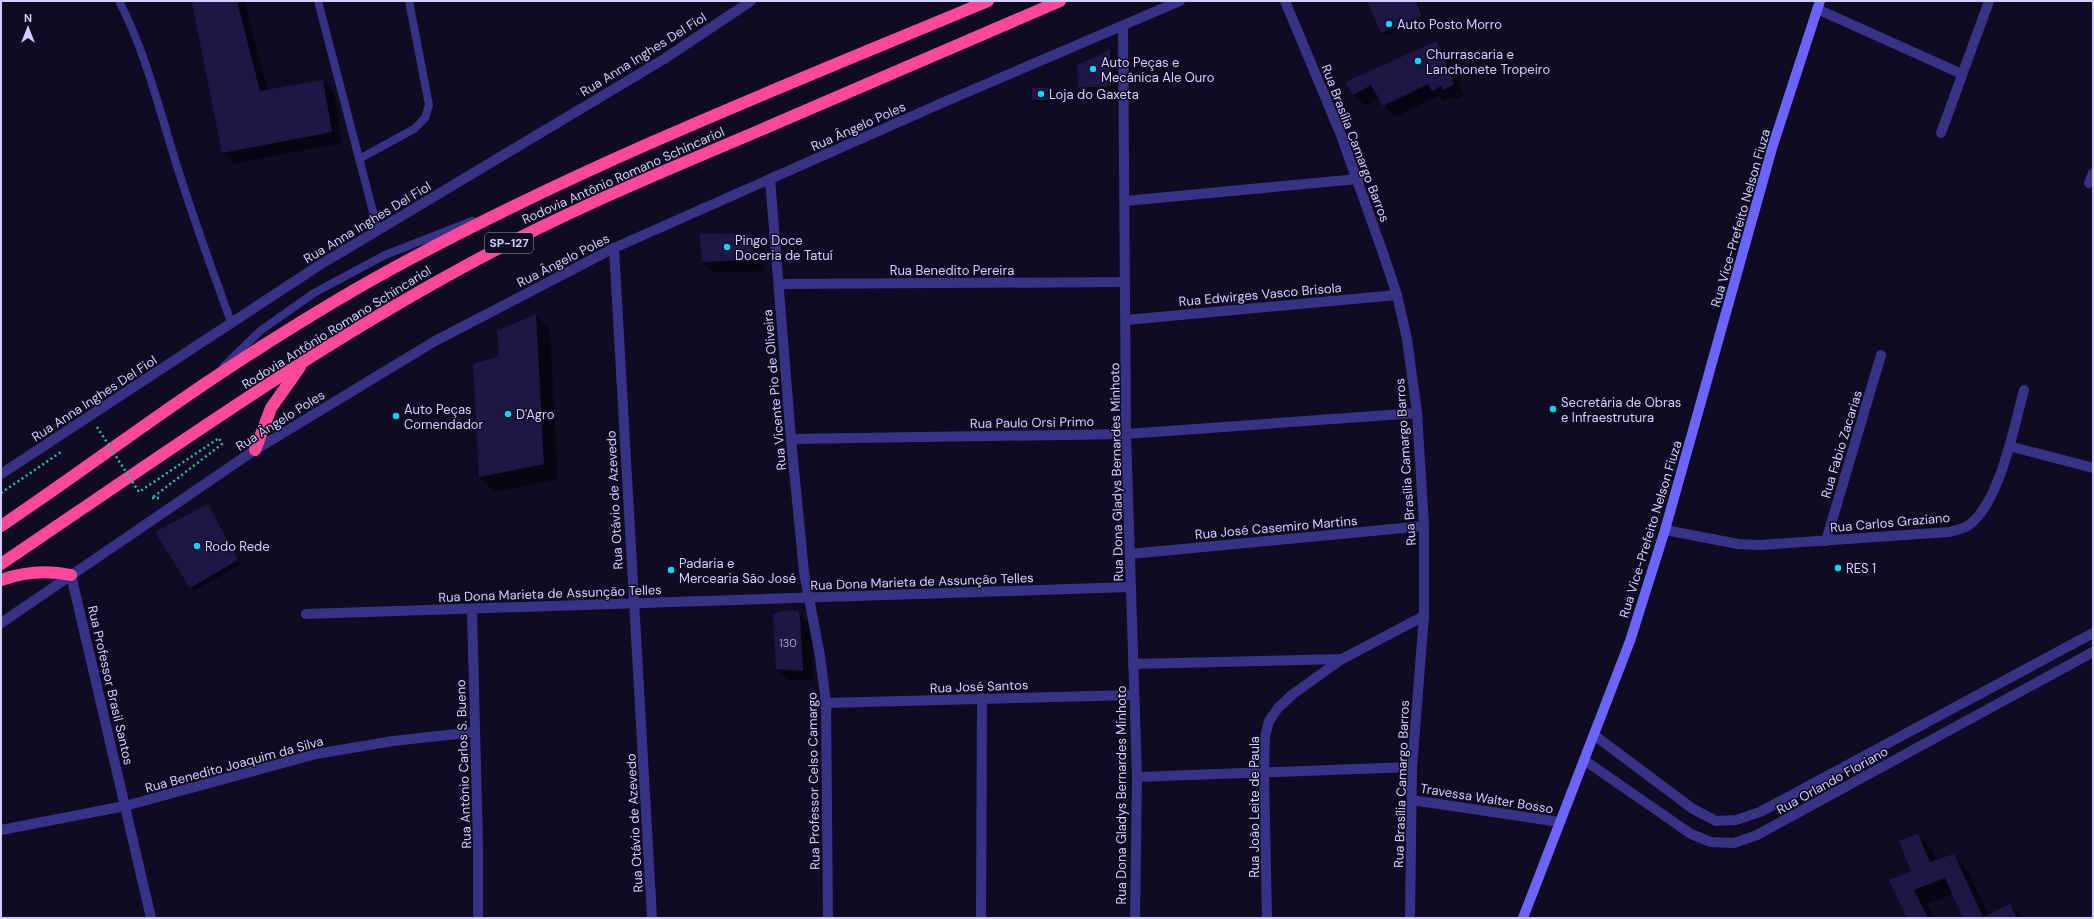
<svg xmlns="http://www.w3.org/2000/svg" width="2094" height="919" font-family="'DM Sans',sans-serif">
<rect width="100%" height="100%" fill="#100b23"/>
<g fill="#0007">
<path d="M198 1H250L245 2 268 91 322 81 334 92 342 143 234 164 223 153Z"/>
<path d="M1368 1H1417L1425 19 1385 36 1382 32Z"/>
<path d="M1437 42 1448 54 1464 96 1455 100 1452 97 1444 101 1439 96 1395 117 1384 106 1380 98 1365 106 1354 94Z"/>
<path d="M1110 51 1117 58 1118 93 1086 95 1079 87 1078 66Z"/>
<path d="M1048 89 1052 93V103H1037L1033 100Z"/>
<path d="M751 234 763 245 765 271 714 273 702 262Z"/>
<path d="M536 315 550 330 558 479 495 492 480 477Z"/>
<path d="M208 505 241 564 195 591 191 587Z"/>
<path d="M797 612 809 623 811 629 814 681 788 680 777 669Z"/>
<path d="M1918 835 1932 849 1937 861 1954 855 1967 869 1989 915 2010 905 2023 918H1964L1953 894 1927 904 1934 918H1908Z"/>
</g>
<g fill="#201645">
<path d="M199 1H237L260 91 323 80 332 132 222 153 192 3Z"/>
<path d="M1367 1H1416L1422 16 1381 33Z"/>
<path d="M1437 41 1454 84 1443 90 1441 86 1432 91 1428 84 1383 106 1371 85 1353 95 1345 82Z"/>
<path d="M1110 50 1111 86 1078 88 1077 65Z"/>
<rect x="1032" y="88" width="17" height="12"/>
<path d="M752 233 754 260 702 262 700 234Z"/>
<path d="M536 314 544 464 479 477 473 364 499 356 497 331Z"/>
<path d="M208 504 238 560 190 588 155 532Z"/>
<path d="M786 610 798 611 800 617 803 671 776 669 773 614Z"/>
<path d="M1918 834 1930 862 1954 854 1983 917 2010 904 2017 918H1963L1945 878 1914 890 1928 918H1907L1889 880 1911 871 1899 841Z"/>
</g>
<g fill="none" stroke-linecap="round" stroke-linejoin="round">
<g stroke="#22beb8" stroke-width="2.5" stroke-dasharray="2 3" stroke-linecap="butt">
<path d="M1 493 61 452"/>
<path d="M152 498H162"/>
</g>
<g stroke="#373286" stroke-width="8">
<path d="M119 1C144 49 157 101 173 153 190 210 211 266 231 322"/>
<path d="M318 1 378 231"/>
<path d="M359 159 414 129 425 118 429 105 409 1"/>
<path d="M224 366 260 331 314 293 385 255 472 221"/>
</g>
<g stroke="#373286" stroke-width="10">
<path d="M1285 1 1341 135 1384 256 1397 295 1407 339 1417 413 1424 526V616L1412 767 1410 918"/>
<path d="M1817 9 1962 74"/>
<path d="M1123 25 1126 434 1137 777 1135 918"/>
<path d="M1941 133 1989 1"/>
<path d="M770 179 791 439 804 572 820 656 826 703 828 918"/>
<path d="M2089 183 2093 173"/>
<path d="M1125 201 1358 179"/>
<path d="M614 248 652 918"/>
<path d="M779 284 1125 282"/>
<path d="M1126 320 1397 295"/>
<path d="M791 439 1126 434 1417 413"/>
<path d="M2009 446 2093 468"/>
<path d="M1665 530 1738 544 1760 545 1949 532C1955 530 1964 529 1969 525 2000 502 2014 427 2024 390"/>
<path d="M1826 541 1881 355"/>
<path d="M1130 554 1424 526"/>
<path d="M71 575 151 918"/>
<path d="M472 609 478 846V918"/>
<path d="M306 614 1131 587"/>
<path d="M1 623 255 450 435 341 614 248 935 106 1180 1"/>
<path d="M1133 664 1342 659"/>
<path d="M826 703 1133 695"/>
<path d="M1594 735 1693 809 1716 821 1736 820 1760 812 2093 633"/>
<path d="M1584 760 1691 834 1711 842 1734 843 1757 835 2093 652"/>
<path d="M1137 777 1412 767"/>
<path d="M1412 800 1559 822"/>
<path d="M1 830 125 806 316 754 393 741 475 732"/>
<path d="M981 918 982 698"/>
<path d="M1267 918 1264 772 1265 737 1269 721 1278 708 1293 694 1342 659 1424 616"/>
</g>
<path stroke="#373286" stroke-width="10" d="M1 474 318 266 664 59 751 1"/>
<path stroke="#6b64ff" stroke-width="10" d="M1523 918 1630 641 1665 530 1773 145 1820 1"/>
<g stroke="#ff489c" stroke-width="12">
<path d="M255 450 271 408 300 367"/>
<path d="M1 526C71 479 139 428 209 381 275 337 342 295 412 258 597 159 794 82 988 1"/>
<path d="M1 564C155 460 306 352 469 264 559 215 654 175 749 135 852 90 956 46 1060 1"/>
<path d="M1 580C24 572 47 570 71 575"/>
</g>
<path stroke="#22beb8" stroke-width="2.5" stroke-dasharray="2 3" stroke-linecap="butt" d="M97 427 139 492 219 438 222 444 152 498"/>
</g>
<g fill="#00daf8" stroke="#100b23" stroke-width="1.5">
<circle cx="1389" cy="24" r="4"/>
<circle cx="1418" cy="61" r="4"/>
<circle cx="1093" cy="69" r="4"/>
<circle cx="1041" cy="94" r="4"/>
<circle cx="727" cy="247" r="4"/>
<circle cx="1553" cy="409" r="4"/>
<circle cx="508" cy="414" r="4"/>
<circle cx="396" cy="416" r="4"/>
<circle cx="197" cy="546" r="4"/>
<circle cx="1838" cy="568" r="4"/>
<circle cx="671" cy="570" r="4"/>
</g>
<g text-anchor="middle" stroke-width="3" stroke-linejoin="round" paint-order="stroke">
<g font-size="11" fill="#a79fd0">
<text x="788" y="647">130</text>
</g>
<rect fill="#100b23" stroke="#9993bd" stroke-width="1" x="485" y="233" width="48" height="20" rx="3"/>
<g font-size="12" font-weight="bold" fill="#d4cdff">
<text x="509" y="247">SP-127</text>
</g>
<g font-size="13" fill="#d4cdff" stroke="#100b23" text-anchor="start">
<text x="1397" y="29">Auto Posto Morro</text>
<text x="1426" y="59">Churrascaria e<tspan x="1426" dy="15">Lanchonete Tropeiro</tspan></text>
<text x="1101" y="67">Auto Peças e<tspan x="1101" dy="15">Mecânica Ale Ouro</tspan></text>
<text x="1049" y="99">Loja do Gaxeta</text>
<text x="735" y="245">Pingo Doce<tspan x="735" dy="15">Doceria de Tatuí</tspan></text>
<text x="1561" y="407">Secretária de Obras<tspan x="1561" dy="15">e Infraestrutura</tspan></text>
<text x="404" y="414">Auto Peças<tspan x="404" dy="15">Comendador</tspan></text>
<text x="516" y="419">D'Agro</text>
<text x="205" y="551">Rodo Rede</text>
<text x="679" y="568">Padaria e<tspan x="679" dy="15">Mercearia São José</tspan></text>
<text x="1846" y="573">RES 1</text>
</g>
<g font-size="13" fill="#d4cdff" stroke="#100b23">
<text transform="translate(643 54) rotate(-32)" y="5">Rua Anna Inghes Del Fiol</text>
<text transform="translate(858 126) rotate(-24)" y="5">Rua Ângelo Poles</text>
<text transform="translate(1356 143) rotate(69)" y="5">Rua Brasília Camargo Barros</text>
<text transform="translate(623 175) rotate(-24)" y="5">Rodovia Antônio Romano Schincariol</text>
<text transform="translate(1740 218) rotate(-74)" y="5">Rua Vice-Prefeito Nelson Fiuza</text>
<text transform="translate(367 222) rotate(-31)" y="5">Rua Anna Inghes Del Fiol</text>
<text transform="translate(563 260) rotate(-27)" y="5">Rua Ângelo Poles</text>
<text x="952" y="275">Rua Benedito Pereira</text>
<text transform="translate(1260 294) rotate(-5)" y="5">Rua Edwirges Vasco Brisola</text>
<text transform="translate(336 327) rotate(-32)" y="5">Rodovia Antônio Romano Schincariol</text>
<text transform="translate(774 390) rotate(-95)" y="5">Rua Vicente Pio de Oliveira</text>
<text transform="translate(94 398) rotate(-33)" y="5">Rua Anna Inghes Del Fiol</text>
<text transform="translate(280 420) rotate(-32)" y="5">Rua Ângelo Poles</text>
<text transform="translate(1032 422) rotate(-1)" y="5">Rua Paulo Orsi Primo</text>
<text transform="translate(1841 444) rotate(-73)" y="5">Rua Fabio Zacarias</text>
<text transform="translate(1405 462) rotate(-94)" y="5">Rua Brasília Camargo Barros</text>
<text transform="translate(1116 472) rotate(-91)" y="5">Rua Dona Gladys Bernardes Minhoto</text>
<text transform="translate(614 500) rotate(-93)" y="5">Rua Otávio de Azevedo</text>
<text transform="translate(1890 522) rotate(-5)" y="5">Rua Carlos Graziano</text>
<text transform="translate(1276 527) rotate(-5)" y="5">Rua José Casemiro Martins</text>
<text transform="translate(1650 529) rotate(-73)" y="5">Rua Vice-Prefeito Nelson Fiuza</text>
<text transform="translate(922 581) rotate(-2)" y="5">Rua Dona Marieta de Assunção Telles</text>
<text transform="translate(550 593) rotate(-2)" y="5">Rua Dona Marieta de Assunção Telles</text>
<text transform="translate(111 685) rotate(77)" y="5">Rua Professor Brasil Santos</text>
<text transform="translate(979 686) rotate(-2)" y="5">Rua José Santos</text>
<text transform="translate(234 764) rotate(-15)" y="5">Rua Benedito Joaquim da Silva</text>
<text transform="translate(463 764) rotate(-92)" y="5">Rua Antônio Carlos S. Bueno</text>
<text transform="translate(1832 780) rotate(-29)" y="5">Rua Orlando Floriano</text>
<text transform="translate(813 781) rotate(-91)" y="5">Rua Professor Celso Camargo</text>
<text transform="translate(1401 784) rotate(-88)" y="5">Rua Brasília Camargo Barros</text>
<text transform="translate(1121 795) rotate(-90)" y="5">Rua Dona Gladys Bernardes Minhoto</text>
<text transform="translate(1487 798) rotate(9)" y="5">Travessa Walter Bosso</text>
<text transform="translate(1254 807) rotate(-90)" y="5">Rua João Leite de Paula</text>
<text transform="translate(634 823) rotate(-93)" y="5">Rua Otávio de Azevedo</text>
</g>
</g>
<rect width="2094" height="919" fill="none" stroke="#d4cdff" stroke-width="4"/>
<g transform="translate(28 28)" stroke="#100b23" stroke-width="3" paint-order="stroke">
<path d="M0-3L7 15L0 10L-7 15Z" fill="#d4cdff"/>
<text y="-6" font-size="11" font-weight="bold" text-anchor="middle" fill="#d4cdff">N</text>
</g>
</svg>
